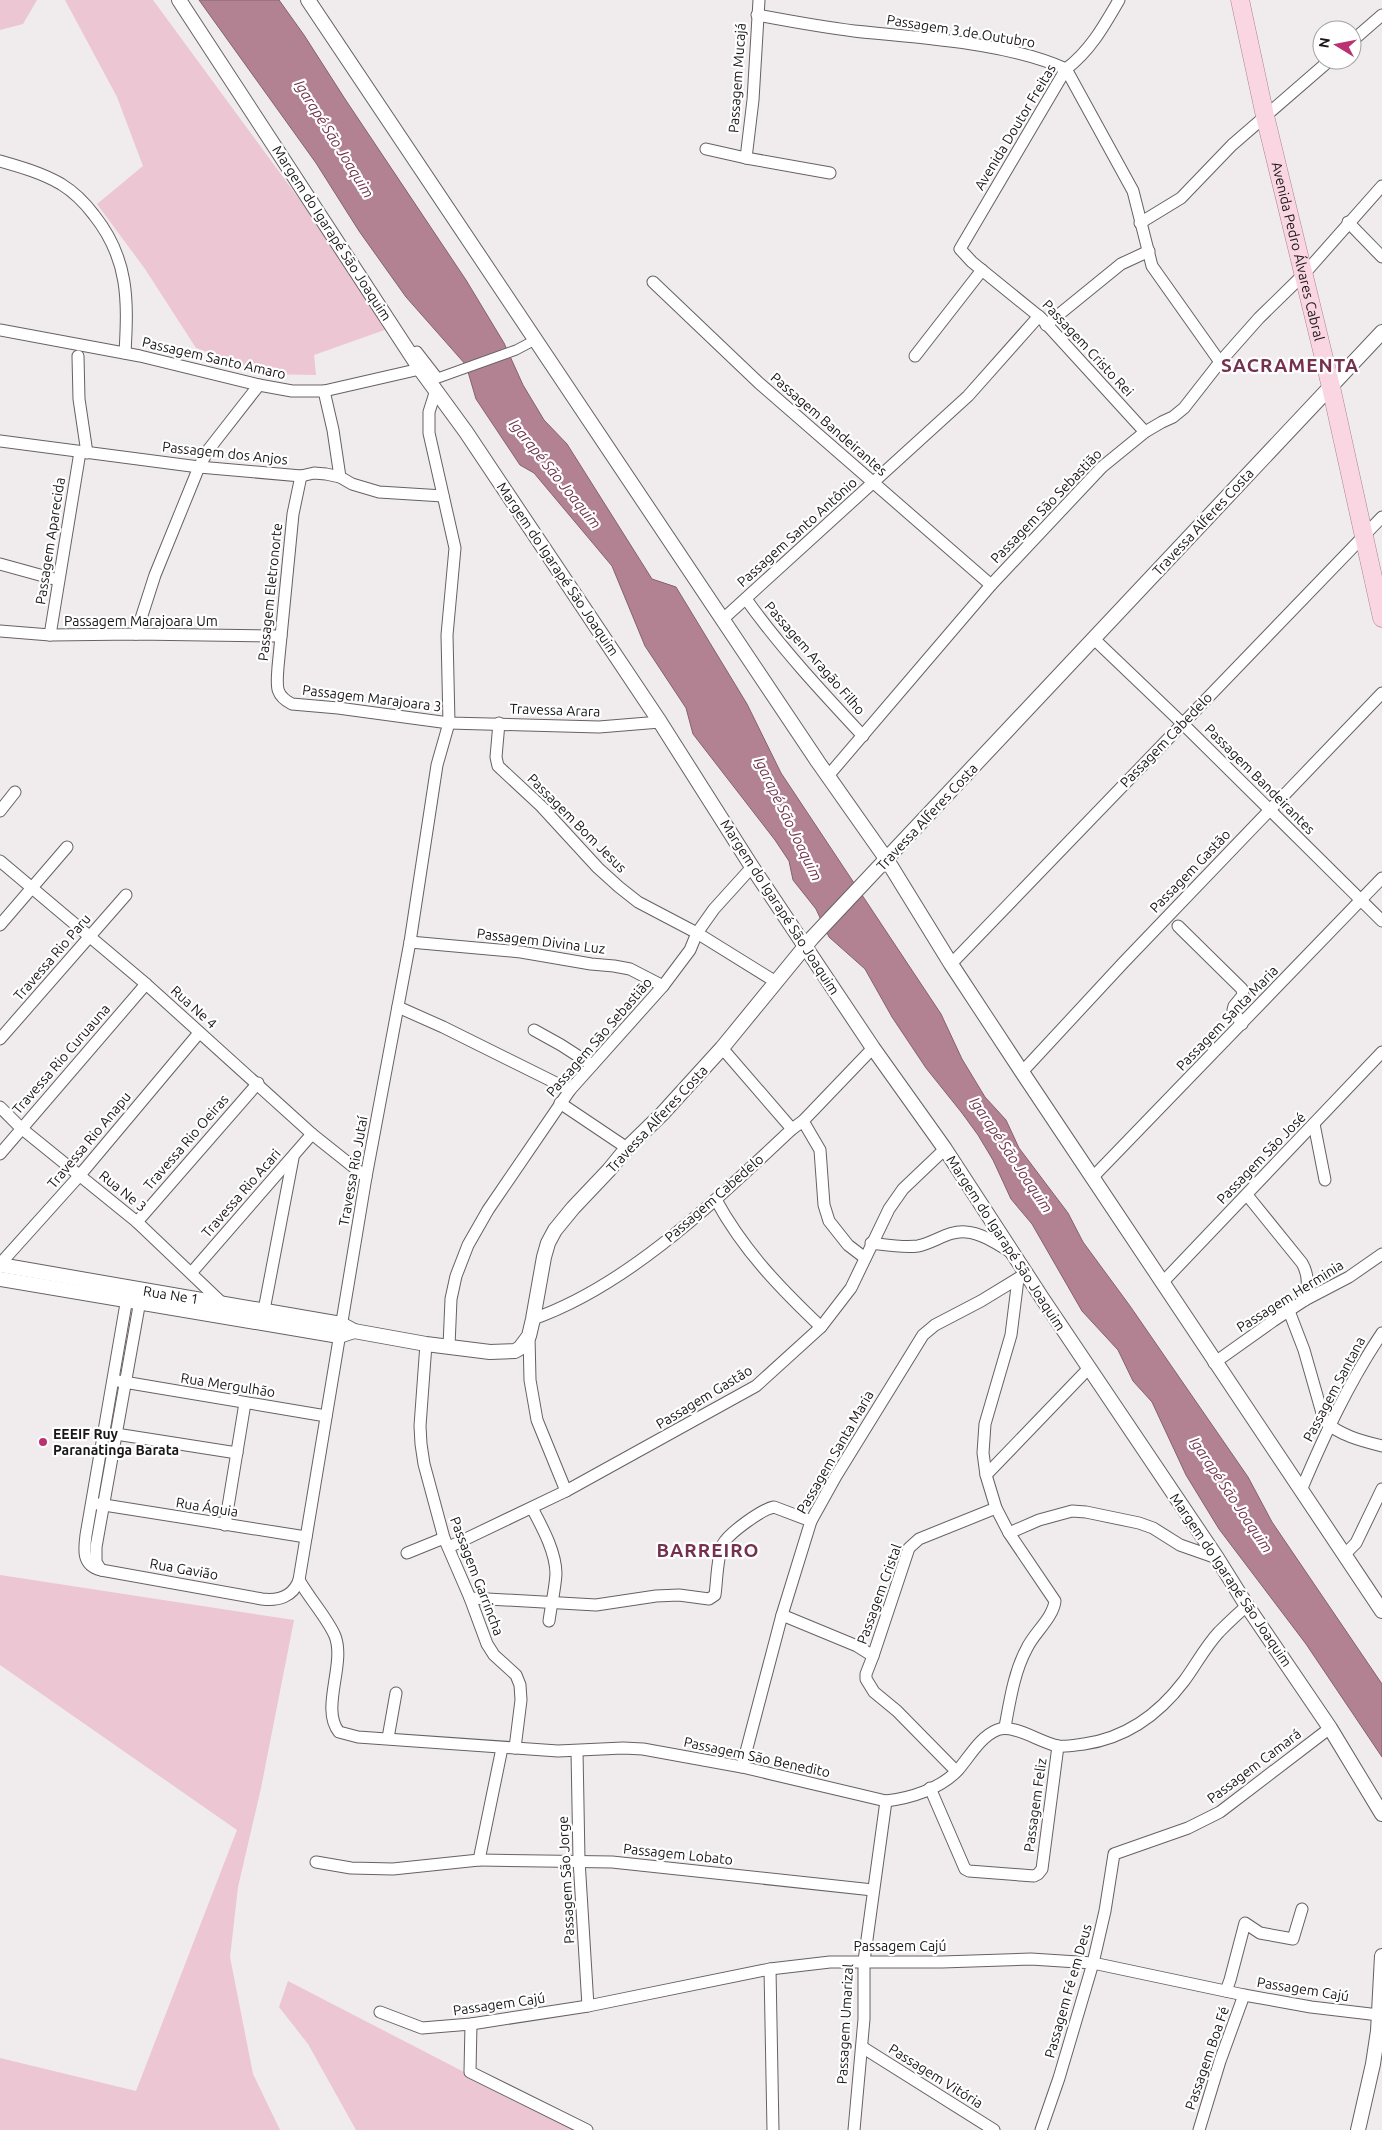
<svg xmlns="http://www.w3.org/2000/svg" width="1382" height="2130" viewBox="0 0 1382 2130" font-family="Ubuntu,sans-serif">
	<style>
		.green { fill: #ecc6d2 }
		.water { fill: #b28292; stroke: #84626d }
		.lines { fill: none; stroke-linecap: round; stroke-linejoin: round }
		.pedestrian-casing { stroke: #666263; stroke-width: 11 }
		.minor-casing { stroke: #666263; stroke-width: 13 }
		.tertiary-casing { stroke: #666263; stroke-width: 16 }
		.primary-casing { stroke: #a9818f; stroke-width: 19 }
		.pedestrian { stroke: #fff; stroke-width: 9 }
		.minor { stroke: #fff; stroke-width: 11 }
		.tertiary { stroke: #fff; stroke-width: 14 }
		.primary { stroke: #fad6e2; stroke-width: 18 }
		.poi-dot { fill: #ba3271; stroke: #fff; stroke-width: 2 }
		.labels { text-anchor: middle; stroke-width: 4.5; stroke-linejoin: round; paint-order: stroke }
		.street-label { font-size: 14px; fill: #181617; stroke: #fff }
		.poi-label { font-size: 14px; font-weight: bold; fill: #181617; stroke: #fff; text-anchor: start }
		.water-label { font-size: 15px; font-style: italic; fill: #72344d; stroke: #fff }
		.district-label { font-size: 19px; font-weight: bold; letter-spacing: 1px; fill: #74304c; stroke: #fff }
	</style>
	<rect width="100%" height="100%" fill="#f0ebec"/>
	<!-- green -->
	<g class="green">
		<path d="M0,0H37L23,24L0,30Z"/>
		<path d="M65,0H153L393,327L314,355L316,375L266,374L196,348L145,269L97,204L143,166L117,97Z"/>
		<path d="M0,1575L294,1620L261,1788L238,1887L230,1957L253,2074L280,2130H0V2058L136,2091L237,1830L0,1665Z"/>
		<path d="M288,1981L576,2130H356L308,2044L279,2007Z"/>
	</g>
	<!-- water -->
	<path class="water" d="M199,0H279L304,35L345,99L466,280L504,343L523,385L544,420L567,444L652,579L676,587L747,704L781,773L941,1014L962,1059L985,1097L1006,1120L1019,1148L1068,1213L1083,1242L1130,1306L1248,1477L1272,1522L1382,1684V1757L1306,1644L1219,1529L1186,1475L1152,1402L1133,1381L1118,1350L1082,1311L1032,1224L1011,1199L993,1160L978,1135L962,1113L926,1068L892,1017L865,969L829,937L816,909L793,880L789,861L775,840L693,734L686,708L645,646L612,566L534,473L520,465L476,399L466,365L406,297L359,231L316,163Z"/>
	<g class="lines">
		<!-- pedestrian casing -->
		<g class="pedestrian-casing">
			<path id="pedestrian" d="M410,353L417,351L438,378L516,350L535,340"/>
		</g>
		<!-- minor casing -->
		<g class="minor-casing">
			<g id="minor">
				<path d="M1119,0C1104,26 1090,51 1066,69L960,249L972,262L1041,318L1145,432"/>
				<path d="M757,15C789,21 821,27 854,31C920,38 1006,42 1066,69L1133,191L1152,266L1220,362"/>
				<path d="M1352,41L1382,15"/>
				<path d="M706,149L746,158L830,173"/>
				<path d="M746,158L753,100L759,0"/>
				<path d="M0,161C21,167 42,173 61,184C74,192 85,203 94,215C129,259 128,300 125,353"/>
				<path d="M1348,222L1382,257"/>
				<path d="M1140,223L1181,198L1232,145L1330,60"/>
				<path d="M653,282L759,383L991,585"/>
				<path d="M1046,325L1121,264L1149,251"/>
				<path d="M0,330L140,356L259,385L292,391H324L420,369"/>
				<path d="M78,356L79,399L87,453"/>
				<path d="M915,356L982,270"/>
				<path d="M324,391L333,430L340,477"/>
				<path d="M0,441L199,467L301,476L314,473L326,474L340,477L352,484L379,492L443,496"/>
				<path d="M301,476L293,514L278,667C277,685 274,695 292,704L338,708L449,723L599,727L660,722"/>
				<path d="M0,564L58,580"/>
				<path d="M746,599C781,648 822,692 863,736"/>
				<path d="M722,620L968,396L1039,316"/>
				<path d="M0,631L50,635L136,634L281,636"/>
				<path d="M136,634L155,575L199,467L209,449L259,385"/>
				<path d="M50,635L80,452"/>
				<path d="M1093,638L1183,724L1382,921"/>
				<path d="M499,723L496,757L498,766L541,806L598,868L619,887L638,902L697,933L776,982"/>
				<path d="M828,776L991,585L1102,467L1145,432L1162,422L1173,417L1184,408L1220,362L1259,318L1304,274L1382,186"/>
				<path d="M0,811L15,792"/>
				<path d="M0,861L146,984L312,1134L366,1177"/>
				<path d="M0,925L67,847"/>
				<path d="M1178,926L1242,989L1243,995L1234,1006L1233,1010L1242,1024"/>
				<path d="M410,942L521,952L591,964L614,966L630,969L663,986"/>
				<path d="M951,964L1382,517"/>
				<path d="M398,1007L443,1027L570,1090"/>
				<path d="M534,1030L561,1045L592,1065"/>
				<path d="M0,1039L126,895"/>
				<path d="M722,1048L792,1129"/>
				<path d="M1022,1072L1124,962L1382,693"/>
				<path d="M560,1103L627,1148"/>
				<path d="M0,1107L21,1128L137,1222L222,1303"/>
				<path d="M803,1121L820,1150L824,1205L829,1221L848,1245L865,1258"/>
				<path d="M1314,1124L1325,1180"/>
				<path d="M0,1154L146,984"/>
				<path d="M1092,1178L1382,878"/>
				<path d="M1247,1195L1302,1263C1309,1275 1308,1287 1305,1300"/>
				<path d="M716,1200C744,1251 780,1288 821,1327"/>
				<path d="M137,1222L258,1083"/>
				<path d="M871,1243C887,1245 903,1248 918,1246C934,1243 949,1230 966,1232C982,1233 999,1245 1012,1253"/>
				<path d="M0,1264L80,1175L199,1033"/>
				<path d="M192,1272L312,1134"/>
				<path d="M1162,1283L1382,1052"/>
				<path d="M128,1292L86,1535C84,1550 82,1565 101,1570L262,1599C278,1601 293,1597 299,1580L366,1177L410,942L437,765L449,723L447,635L455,548L429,433V412L436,390"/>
				<path d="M264,1310L293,1158"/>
				<path d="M1289,1311L1304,1350L1324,1420C1338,1435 1362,1441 1382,1446"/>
				<path d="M533,1319C630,1285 718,1198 792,1129L803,1121L873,1048"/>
				<path d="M529,1336L530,1380L537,1420L566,1491"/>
				<path d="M426,1344L420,1426L421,1444L424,1464L444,1538L470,1598L487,1644L494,1655L516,1675L520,1685L521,1700L515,1748"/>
				<path d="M449,1346L451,1299L456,1276L468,1245L488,1210L570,1090L663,986L690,950L697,933L714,909L752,867"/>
				<path d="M1214,1363L1273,1321L1305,1300L1349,1277L1382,1254"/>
				<path d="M118,1381L326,1416"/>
				<path d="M116,1434L237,1453"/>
				<path d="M986,1475L1089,1368"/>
				<path d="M1302,1488C1325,1434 1349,1382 1382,1333"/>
				<path d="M98,1504L306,1537"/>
				<path d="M532,1508C542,1527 556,1552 556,1574C555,1590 551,1606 549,1621"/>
				<path d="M225,1525L245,1403"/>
				<path d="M1009,1533L1039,1520L1072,1511L1086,1512L1139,1523L1153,1528L1180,1545L1217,1558"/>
				<path d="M449,1547L566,1491L756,1386L821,1327L851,1288L889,1209L903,1189L945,1149"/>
				<path d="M407,1553L444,1538"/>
				<path d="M1344,1555L1356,1543L1382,1489"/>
				<path d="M101,1570L96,1562V1547L141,1295"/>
				<path d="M299,1580C309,1598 328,1619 335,1636C346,1664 320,1709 339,1732L358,1737L558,1751L623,1748L643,1749L742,1767L886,1801C911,1798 940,1789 958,1770C970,1756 980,1737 997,1730C1013,1723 1041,1743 1058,1746C1065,1747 1076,1745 1084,1744C1126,1738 1159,1714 1184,1681C1196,1665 1205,1647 1219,1632C1228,1623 1237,1614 1247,1606"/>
				<path d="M470,1598L596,1605L656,1596L679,1595L709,1599L715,1595C717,1581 717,1556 723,1544C729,1533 762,1509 774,1507L811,1521"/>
				<path d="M782,1615L857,1646L873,1656"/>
				<path d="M1005,1727C1010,1700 1014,1672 1027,1648C1034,1633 1053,1618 1055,1601L1009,1533L996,1508L986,1475L983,1453L985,1424L1011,1335L1018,1279"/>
				<path d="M388,1738L396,1693"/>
				<path d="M577,1751L579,1860L588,2006"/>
				<path d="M742,1767L782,1615L811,1521L836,1476L923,1335L935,1325L981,1301L1027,1273"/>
				<path d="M956,1771L897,1711L874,1692L866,1679V1674L873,1656L909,1548L919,1539L996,1508"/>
				<path d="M930,1788L965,1869L969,1871L1034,1876L1038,1874L1042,1869L1058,1746"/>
				<path d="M479,1860L612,1862L873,1890"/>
				<path d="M316,1862L351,1868L393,1869L479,1860L502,1748"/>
				<path d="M770,1969L773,2130"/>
				<path d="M1226,1991L1230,1980L1245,1923L1260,1933L1293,1939L1302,1909"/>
				<path d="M380,2012L422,2028L471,2024L588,2006L770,1969L830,1962H942L1031,1959L1093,1963L1244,1995L1311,2007L1379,2015"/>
				<path d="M471,2024L470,2072L587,2130"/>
				<path d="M862,2047L994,2130"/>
				<path d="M854,2130L864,2019V1961L886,1801"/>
				<path d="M1041,2130L1059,2078L1093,1963L1105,1911L1114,1854L1188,1828L1220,1812L1330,1728"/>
				<path d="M1199,2130L1220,2061L1244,1995"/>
			</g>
		</g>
		<!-- tertiary casing -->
		<g class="tertiary-casing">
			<g id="tertiary">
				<path d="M179,0L420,369L466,432L660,722L752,867L873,1048L945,1149L1042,1298L1217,1558L1247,1606L1330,1728L1382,1814"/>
				<path d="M308,0L818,762L887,860L951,964L1022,1072L1382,1611"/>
				<path d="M0,1265L341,1324L354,1331L426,1344L490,1352L515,1351L520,1348L529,1336L533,1319L544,1257L548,1243L555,1230L573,1208L609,1170L627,1148L662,1114L722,1048L812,938L1382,332"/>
				<path d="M0,1279L339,1336L354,1331"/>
				<path d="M1358,2130L1373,2064L1378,2031L1382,1956"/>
			</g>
		</g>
		<!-- primary casing -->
		<g class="primary-casing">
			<g id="primary">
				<path id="s1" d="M1240,0L1265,116L1331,387L1382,618"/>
			</g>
		</g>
		<!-- pedestrian -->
		<use href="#pedestrian" class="pedestrian"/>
		<!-- minor -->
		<use href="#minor" class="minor"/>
		<!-- tertiary -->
		<use href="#tertiary" class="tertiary"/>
		<!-- primary -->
		<use href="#primary" class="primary"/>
	</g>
	<!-- markers -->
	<circle class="poi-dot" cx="43" cy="1442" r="5"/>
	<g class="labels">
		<!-- street labels -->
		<g class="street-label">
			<text transform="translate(961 31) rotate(9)" y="5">Passagem 3 de Outubro</text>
			<text transform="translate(737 78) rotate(-86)" y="5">Passagem Mucajá</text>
			<text transform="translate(1015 127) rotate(-59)" y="5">Avenida Doutor Freitas</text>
			<text transform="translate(332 233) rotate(57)" y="5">Margem do Igarapé São Joaquim</text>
			<text dy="5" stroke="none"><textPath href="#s1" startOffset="258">Avenida Pedro Álvares Cabral</textPath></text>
			<text transform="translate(1088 348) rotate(47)" y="5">Passagem Cristo Rei</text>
			<text transform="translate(214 358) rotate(13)" y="5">Passagem Santo Amaro</text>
			<text transform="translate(829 424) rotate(41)" y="5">Passagem Bandeirantes</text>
			<text transform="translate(225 453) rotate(6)" y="5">Passagem dos Anjos</text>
			<text transform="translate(1046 506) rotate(-46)" y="5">Passagem São Sebastião</text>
			<text transform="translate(1203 522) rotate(-47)" y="5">Travessa Alferes Costa</text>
			<text transform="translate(797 532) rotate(-42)" y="5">Passagem Santo Antônio</text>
			<text transform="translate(50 541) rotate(-81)" y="5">Passagem Aparecida</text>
			<text transform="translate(558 569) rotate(56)" y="5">Margem do Igarapé São Joaquim</text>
			<text transform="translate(270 592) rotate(-84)" y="5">Passagem Eletronorte</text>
			<text x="141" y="626">Passagem Marajoara Um</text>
			<text transform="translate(815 658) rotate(49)" y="5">Passagem Aragão Filho</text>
			<text transform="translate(372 698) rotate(7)" y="5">Passagem Marajoara 3</text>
			<text transform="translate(555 710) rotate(2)" y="5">Travessa Arara</text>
			<text transform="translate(1166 740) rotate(-46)" y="5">Passagem Cabedelo</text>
			<text transform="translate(1260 779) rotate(45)" y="5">Passagem Bandeirantes</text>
			<text transform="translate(927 817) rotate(-47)" y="5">Travessa Alferes Costa</text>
			<text transform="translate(577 823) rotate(45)" y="5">Passagem Bom Jesus</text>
			<text transform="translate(1190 871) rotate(-46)" y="5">Passagem Gastão</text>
			<text transform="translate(780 907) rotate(57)" y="5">Margem do Igarapé São Joaquim</text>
			<text transform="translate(541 941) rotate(7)" y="5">Passagem Divina Luz</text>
			<text transform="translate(52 957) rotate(-49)" y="5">Travessa Rio Paru</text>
			<text transform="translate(194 1007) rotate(42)" y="5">Rua Ne 4</text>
			<text transform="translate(1227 1018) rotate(-46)" y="5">Passagem Santa Maria</text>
			<text transform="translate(599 1037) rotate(-49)" y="5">Passagem São Sebastião</text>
			<text transform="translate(61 1059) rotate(-49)" y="5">Travessa Rio Curuauna</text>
			<text transform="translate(657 1119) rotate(-47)" y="5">Travessa Alferes Costa</text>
			<text transform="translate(89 1140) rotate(-50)" y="5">Travessa Rio Anapu</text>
			<text transform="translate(186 1142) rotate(-49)" y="5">Travessa Rio Oeiras</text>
			<text transform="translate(1261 1158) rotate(-46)" y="5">Passagem São José</text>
			<text transform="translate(353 1171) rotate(-80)" y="5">Travessa Rio Jutaí</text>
			<text transform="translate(123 1191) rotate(39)" y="5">Rua Ne 3</text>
			<text transform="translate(241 1193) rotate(-49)" y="5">Travessa Rio Acari</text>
			<text transform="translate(714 1198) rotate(-41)" y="5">Passagem Cabedelo</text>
			<text transform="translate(1006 1243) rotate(57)" y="5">Margem do Igarapé São Joaquim</text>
			<text transform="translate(171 1295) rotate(9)" y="5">Rua Ne 1</text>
			<text transform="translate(1290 1296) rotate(-32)" y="5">Passagem Herminia</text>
			<text transform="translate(228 1385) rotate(9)" y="5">Rua Mergulhão</text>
			<text transform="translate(1334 1389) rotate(-62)" y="5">Passagem Santana</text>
			<text transform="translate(704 1397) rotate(-31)" y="5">Passagem Gastão</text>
			<text transform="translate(835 1452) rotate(-60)" y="5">Passagem Santa Maria</text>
			<text transform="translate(207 1507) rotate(9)" y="5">Rua Águia</text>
			<text transform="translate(184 1569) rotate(10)" y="5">Rua Gavião</text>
			<text transform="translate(477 1576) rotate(69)" y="5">Passagem Garrincha</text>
			<text transform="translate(1231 1580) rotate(56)" y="5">Margem do Igarapé São Joaquim</text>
			<text transform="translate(879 1594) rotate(-70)" y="5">Passagem Cristal</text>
			<text transform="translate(757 1757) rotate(12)" y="5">Passagem São Benedito</text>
			<text transform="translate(1254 1766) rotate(-37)" y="5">Passagem Camará</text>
			<text transform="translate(1035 1805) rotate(-82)" y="5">Passagem Feliz</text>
			<text transform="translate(678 1854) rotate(6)" y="5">Passagem Lobato</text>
			<text transform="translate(566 1880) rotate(-93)" y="5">Passagem São Jorge</text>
			<text x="900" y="1951">Passagem Cajú</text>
			<text transform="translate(1303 1989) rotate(9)" y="5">Passagem Cajú</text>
			<text transform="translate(1068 1991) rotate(-74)" y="5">Passagem Fé em Deus</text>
			<text transform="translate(499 2004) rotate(-8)" y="5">Passagem Cajú</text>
			<text transform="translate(845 2024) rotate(-87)" y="5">Passagem Umarizal</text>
			<text transform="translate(1207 2058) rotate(-71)" y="5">Passagem Boa Fé</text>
			<text transform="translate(936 2076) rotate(32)" y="5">Passagem Vitória</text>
		</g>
		<!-- poi labels -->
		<g class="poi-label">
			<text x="53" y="1439">EEEIF Ruy<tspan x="53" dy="16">Paranatinga Barata</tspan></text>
		</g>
		<!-- water labels -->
		<g class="water-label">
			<text transform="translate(334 139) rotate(58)" y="5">Igarapé São Joaquim</text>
			<text transform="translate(555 474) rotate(51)" y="5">Igarapé São Joaquim</text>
			<text transform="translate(788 819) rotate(64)" y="5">Igarapé São Joaquim</text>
			<text transform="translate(1011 1155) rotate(56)" y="5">Igarapé São Joaquim</text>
			<text transform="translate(1231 1495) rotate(56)" y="5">Igarapé São Joaquim</text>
		</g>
		<!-- district labels -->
		<g class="district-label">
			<text x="1290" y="372">SACRAMENTA</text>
			<text x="708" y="1557">BARREIRO</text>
		</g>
	</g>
	<!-- north arrow -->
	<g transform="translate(1337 45) rotate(280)"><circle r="24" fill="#ffffff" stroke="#a3a2a2"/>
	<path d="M0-4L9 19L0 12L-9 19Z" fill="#ba3271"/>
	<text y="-8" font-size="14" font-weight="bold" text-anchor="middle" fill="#181617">N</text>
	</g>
</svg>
